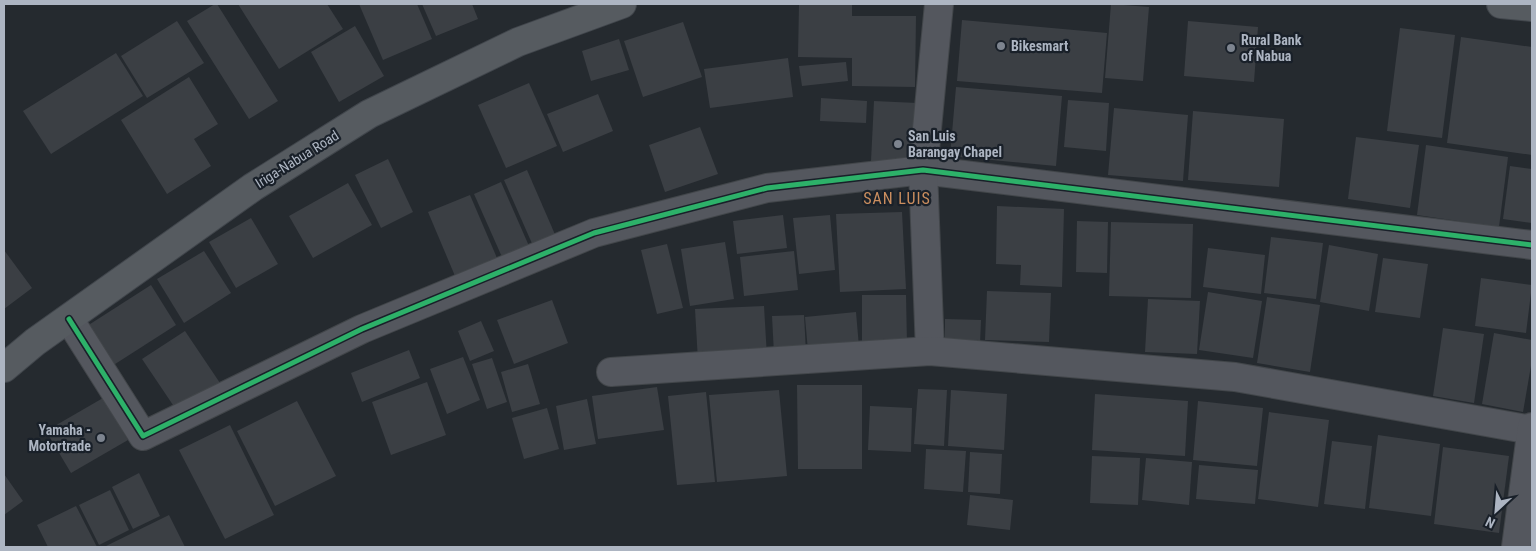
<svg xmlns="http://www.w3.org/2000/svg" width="1536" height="551" viewBox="0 0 1536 551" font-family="'Roboto Condensed',sans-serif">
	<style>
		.building { fill: #3b3f44 }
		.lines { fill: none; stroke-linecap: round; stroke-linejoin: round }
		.street-casing { stroke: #42464a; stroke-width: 30 }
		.primary-casing { stroke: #41464c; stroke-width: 30 }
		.street { stroke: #54575e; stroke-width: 28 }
		.primary { stroke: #565b60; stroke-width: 28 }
		.cycleway-casing { stroke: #192029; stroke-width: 8 }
		.cycleway { stroke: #2db169; stroke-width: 5 }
		.poi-dot { fill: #7d848f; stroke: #192029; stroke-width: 2 }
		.labels { text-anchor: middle; stroke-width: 4.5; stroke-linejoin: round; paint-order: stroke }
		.poi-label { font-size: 14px; font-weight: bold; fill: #adb5c2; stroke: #192029; text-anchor: start }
		.street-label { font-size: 14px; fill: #adb5c2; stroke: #192029 }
		.quarter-label { font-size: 16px; letter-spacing: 1px; fill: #cb8e5f; stroke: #192029 }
	</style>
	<rect width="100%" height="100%" fill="#252a2f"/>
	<!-- building -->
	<g class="building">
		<path d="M215,4H217L278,101L249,119L187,21Z"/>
		<path d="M238,4H327L343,29L279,69Z"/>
		<path d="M359,4H417L432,39L383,60Z"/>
		<path d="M422,4H472L478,19L436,36Z"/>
		<path d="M799,4H852V16H916L915,87L852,86V58L798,57Z"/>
		<path d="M1111,4L1149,7L1143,81L1105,78Z"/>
		<path d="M962,20L1107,33L1102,93L957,81Z"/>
		<path d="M177,21L204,63L147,98L121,56Z"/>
		<path d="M1188,21L1258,27L1254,82L1184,76Z"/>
		<path d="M683,22L702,77L643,97L624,41Z"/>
		<path d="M355,26L384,76L339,102L311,52Z"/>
		<path d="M1400,28L1455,35L1442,138L1387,131Z"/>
		<path d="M1461,37L1532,47V155L1447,143Z"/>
		<path d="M619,39L629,70L591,81L582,51Z"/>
		<path d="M116,53L143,96L51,154L23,111Z"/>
		<path d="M788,58L793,97L710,108L704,69Z"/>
		<path d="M846,62L848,81L802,86L799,66Z"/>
		<path d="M189,77L218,124L194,139L211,166L167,194L121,120Z"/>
		<path d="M529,83L557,146L506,168L478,105Z"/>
		<path d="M956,87L1062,96L1056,166L950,156Z"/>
		<path d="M598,94L613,131L563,152L547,114Z"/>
		<path d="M821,98L867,101L866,123L820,121Z"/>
		<path d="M1068,100L1109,103L1106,151L1064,147Z"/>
		<path d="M874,101L917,103L914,163L871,161Z"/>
		<path d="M1114,108L1188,115L1183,181L1108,175Z"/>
		<path d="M1193,111L1284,119L1279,187L1188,180Z"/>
		<path d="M700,127L718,174L665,192L649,145Z"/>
		<path d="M1356,137L1419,145L1410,208L1348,199Z"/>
		<path d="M1426,145L1508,157L1499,227L1417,215Z"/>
		<path d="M388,159L413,212L381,228L355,175Z"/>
		<path d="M1510,166L1532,169V223L1503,219Z"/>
		<path d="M527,170L557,239L534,248L504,180Z"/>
		<path d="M501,182L529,246L502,257L474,194Z"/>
		<path d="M348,183L372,225L313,258L289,216Z"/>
		<path d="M470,195L497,258L455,276L428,212Z"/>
		<path d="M997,206L1064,209L1062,287L1020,285L1021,265L996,264Z"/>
		<path d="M902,212L906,289L840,292L836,214Z"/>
		<path d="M783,215L787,248L737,254L733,221Z"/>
		<path d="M830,215L835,270L799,274L793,218Z"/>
		<path d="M251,218L278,264L236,288L209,242Z"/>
		<path d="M1077,221L1108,222L1107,273L1076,272Z"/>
		<path d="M1111,222L1193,224L1191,298L1109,296Z"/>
		<path d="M1271,237L1323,243L1316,299L1264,293Z"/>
		<path d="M725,242L734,299L690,306L681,249Z"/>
		<path d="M667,244L683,308L657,314L641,250Z"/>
		<path d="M1329,245L1378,254L1369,311L1320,302Z"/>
		<path d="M1208,248L1265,255L1261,294L1203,287Z"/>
		<path d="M4,250L32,288L4,309Z"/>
		<path d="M204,251L231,293L184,323L157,279Z"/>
		<path d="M794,251L798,290L744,296L740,257Z"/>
		<path d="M1383,258L1428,264L1420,318L1375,312Z"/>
		<path d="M1481,278L1532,285L1526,333L1475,326Z"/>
		<path d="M151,285L176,325L112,366L87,326Z"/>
		<path d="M987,291L1051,293L1049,342L985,340Z"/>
		<path d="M1208,292L1262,301L1253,358L1199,350Z"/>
		<path d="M862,295H906L907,344H862Z"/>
		<path d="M1267,297L1320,305L1310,372L1257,363Z"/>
		<path d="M1148,299L1200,301L1197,354L1145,352Z"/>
		<path d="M552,300L568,343L514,364L497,320Z"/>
		<path d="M764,306L767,357L698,361L695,309Z"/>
		<path d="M856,312L859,347L808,351L805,317Z"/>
		<path d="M804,315L806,352L774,354L772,316Z"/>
		<path d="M945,319L981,320L980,344L945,343Z"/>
		<path d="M481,321L494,351L470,361L458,331Z"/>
		<path d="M1443,328L1484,334L1474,403L1433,396Z"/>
		<path d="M185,331L220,383L177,411L142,359Z"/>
		<path d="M1494,333L1532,340V360L1523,412L1482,404Z"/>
		<path d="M409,350L420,378L362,402L351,373Z"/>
		<path d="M463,357L480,400L447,414L430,369Z"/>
		<path d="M492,358L507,402L487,409L472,364Z"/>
		<path d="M528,364L540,404L512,412L501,372Z"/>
		<path d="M427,382L446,435L391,455L372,402Z"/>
		<path d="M797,385H862V469H798Z"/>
		<path d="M657,387L664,430L598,439L592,396Z"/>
		<path d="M918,389L947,390L944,446L914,444Z"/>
		<path d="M779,390L787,476L717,482L709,395Z"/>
		<path d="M951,390L1007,394L1004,450L948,446Z"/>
		<path d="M706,392L715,482L677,485L668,396Z"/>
		<path d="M1095,394L1188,401L1185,456L1092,450Z"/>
		<path d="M103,398L128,440L71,473L46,431Z"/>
		<path d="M587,399L596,444L564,450L556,406Z"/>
		<path d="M297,401L336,476L275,506L237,431Z"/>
		<path d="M1198,401L1263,408L1257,466L1193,460Z"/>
		<path d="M870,406L912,408L911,452L868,450Z"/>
		<path d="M547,408L559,449L524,459L512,418Z"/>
		<path d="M1269,412L1329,420L1318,507L1258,499Z"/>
		<path d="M230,425L274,515L225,539L179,450Z"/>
		<path d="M1378,435L1440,444L1431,516L1369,508Z"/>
		<path d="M1332,441L1372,446L1365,509L1324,504Z"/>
		<path d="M1443,447L1509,456L1499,533L1434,524Z"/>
		<path d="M926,449L966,451L963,492L924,489Z"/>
		<path d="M970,452L1002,454L1000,494L968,492Z"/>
		<path d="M1092,456L1140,458L1138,505L1090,503Z"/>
		<path d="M1146,458L1192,462L1189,505L1142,500Z"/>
		<path d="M1199,465L1258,470L1255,504L1196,499Z"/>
		<path d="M139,473L160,516L133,529L112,487Z"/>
		<path d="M4,474L23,501L4,515Z"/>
		<path d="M110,490L129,530L99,545L79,505Z"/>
		<path d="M970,495L1013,500L1010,530L967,525Z"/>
		<path d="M76,506L97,547H48L37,525Z"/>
		<path d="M169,515L185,547H104Z"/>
	</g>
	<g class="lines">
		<!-- street casing -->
		<g class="street-casing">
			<g id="street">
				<path d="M69,319L143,436L362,329L594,233L767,188L923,170L1532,245"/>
				<path d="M930,351L923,170L939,4"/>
				<path d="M611,372L930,351L1235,377L1532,430"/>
				<path d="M1516,547L1532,427"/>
			</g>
		</g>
		<!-- primary casing -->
		<g class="primary-casing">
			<g id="primary">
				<path d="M1501,4L1532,7"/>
				<path d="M4,368L35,342L253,187L369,114L518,42L622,4"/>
			</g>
		</g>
		<!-- street -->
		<use href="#street" class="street"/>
		<!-- primary -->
		<use href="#primary" class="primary"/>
		<!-- cycleway casing -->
		<g class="cycleway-casing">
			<path id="cycleway" d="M69,319L143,436L362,329L594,233L767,188L923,170L1532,245"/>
		</g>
		<!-- cycleway -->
		<use href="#cycleway" class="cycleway"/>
	</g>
	<!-- markers -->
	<g class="poi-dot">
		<circle cx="1001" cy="46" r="5"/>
		<circle cx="1231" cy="48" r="5"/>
		<circle cx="898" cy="144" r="5"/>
		<circle cx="101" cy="438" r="5"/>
	</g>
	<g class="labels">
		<!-- poi labels -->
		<g class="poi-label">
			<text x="1241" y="45">Rural Bank<tspan x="1241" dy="16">of Nabua</tspan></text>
			<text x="1011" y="51">Bikesmart</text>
			<text x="908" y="141">San Luis<tspan x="908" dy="16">Barangay Chapel</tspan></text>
			<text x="91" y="435" text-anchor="end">Yamaha -<tspan x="91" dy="16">Motortrade</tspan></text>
		</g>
		<!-- street labels -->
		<g class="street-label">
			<text transform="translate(297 159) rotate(-32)" y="5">Iriga-Nabua Road</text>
		</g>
		<!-- quarter labels -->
		<g class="quarter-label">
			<text x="897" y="204">SAN LUIS</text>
		</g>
	</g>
	<!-- border -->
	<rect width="1536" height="551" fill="none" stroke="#adb5c2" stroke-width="10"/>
	<!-- north arrow -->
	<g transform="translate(1496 511) rotate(206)" stroke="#192029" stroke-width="4" paint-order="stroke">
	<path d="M0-4L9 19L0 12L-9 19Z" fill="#adb5c2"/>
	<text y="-8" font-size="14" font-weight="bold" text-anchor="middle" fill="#adb5c2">N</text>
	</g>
</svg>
